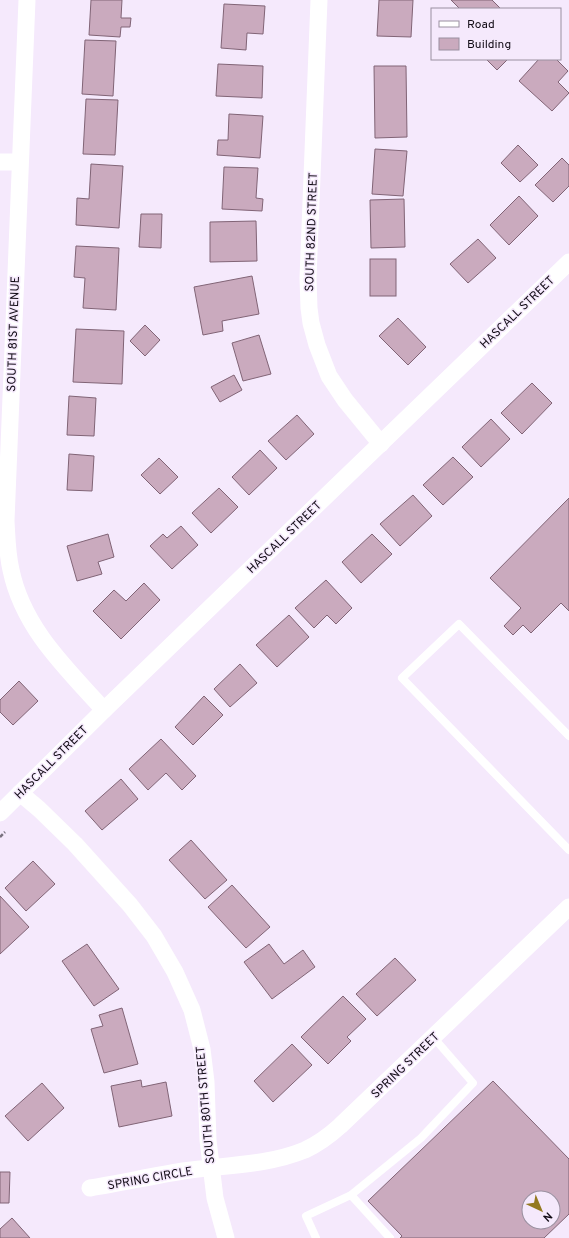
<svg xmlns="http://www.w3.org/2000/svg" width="569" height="1238" viewBox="0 0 569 1238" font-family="Overpass,sans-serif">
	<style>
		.building { fill: #caaabe; stroke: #816476; fill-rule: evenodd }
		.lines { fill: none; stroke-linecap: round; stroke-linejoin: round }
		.path { stroke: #79717f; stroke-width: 2.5; stroke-dasharray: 4 2; stroke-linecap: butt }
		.lane { stroke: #fff; stroke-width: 8 }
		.street { stroke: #fff; stroke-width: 17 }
		.labels { text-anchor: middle; stroke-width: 3; stroke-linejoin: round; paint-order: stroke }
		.street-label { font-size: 12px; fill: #110b15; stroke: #f5e9fc }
	</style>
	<rect width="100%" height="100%" fill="#f5e9fc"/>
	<!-- building -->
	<g class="building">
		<path d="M91,0H122L121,18H131L130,27H121L120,37L89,35Z"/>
		<path d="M379,0H413L411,37L377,36Z"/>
		<path d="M451,0H492L501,9H460Z"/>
		<path d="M224,4L265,6L263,34L247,33L246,50L221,48Z"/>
		<path d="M85,40L116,41L113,96L82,94Z"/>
		<path d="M486,59H508L497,70Z"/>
		<path d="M539,59H556L568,71L558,82L569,93L552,111L519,81Z"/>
		<path d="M218,64L263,66L262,98L216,96Z"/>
		<path d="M374,66H406L407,137L375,138Z"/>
		<path d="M86,99L118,100L115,155L83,154Z"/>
		<path d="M229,114L263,116L260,158L217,155L218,140H228Z"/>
		<path d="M518,145L538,165L520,182L501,163Z"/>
		<path d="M375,149L407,151L403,196L372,194Z"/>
		<path d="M562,158L569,165V186L553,202L535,185Z"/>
		<path d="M91,164L123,166L119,228L76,225L77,198L89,199Z"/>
		<path d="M224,167L258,168L256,198L263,199L262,211L222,209Z"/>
		<path d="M519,196L538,216L509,245L490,225Z"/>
		<path d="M404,199L405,247L371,248L370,200Z"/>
		<path d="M141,214H162L161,248L139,247Z"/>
		<path d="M256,221L257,261L210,262V222Z"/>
		<path d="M478,239L496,258L468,283L450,264Z"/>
		<path d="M76,246L119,248L116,310L83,308L85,278L74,277Z"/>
		<rect x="370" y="259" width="26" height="37"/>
		<path d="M252,276L259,314L222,321L223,331L203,335L194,287Z"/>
		<path d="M398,318L426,347L408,365L379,336Z"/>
		<path d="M145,325L160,340L145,356L130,341Z"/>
		<path d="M76,329L124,331L122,384L73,382Z"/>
		<path d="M259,335L271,374L243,381L232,343Z"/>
		<path d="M234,375L242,390L220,402L211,387Z"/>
		<path d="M532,383L552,403L522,434L501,413Z"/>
		<path d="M69,396L96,398L94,436L67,435Z"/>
		<path d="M297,415L314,434L286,460L268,441Z"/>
		<path d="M491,419L510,439L481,467L462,447Z"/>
		<path d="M260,450L277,468L249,495L232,477Z"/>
		<path d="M69,454L94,456L92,491L67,490Z"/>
		<path d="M453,457L473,477L443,505L423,485Z"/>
		<path d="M159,458L178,477L160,494L141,475Z"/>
		<path d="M219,488L238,507L211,533L192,513Z"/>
		<path d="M413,495L432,516L400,546L380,524Z"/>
		<path d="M569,498V611L561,603L531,633L523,625L513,635L504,626L521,608L490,578Z"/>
		<path d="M181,526L198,545L172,569L150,546L163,534L167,538Z"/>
		<path d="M108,534L114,557L98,562L102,574L77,581L67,546Z"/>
		<path d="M372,534L392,554L361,583L342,562Z"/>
		<path d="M326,580L352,608L336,624L327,615L314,628L295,608Z"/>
		<path d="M144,583L160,600L121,639L93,611L114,590L126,601Z"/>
		<path d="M289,615L309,637L277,667L256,645Z"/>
		<path d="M240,664L257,683L230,707L214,689Z"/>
		<path d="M19,681L38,701L13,725L0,712V700Z"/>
		<path d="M204,696L223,715L193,745L175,727Z"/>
		<path d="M161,739L196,776L182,790L166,773L148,790L129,769Z"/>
		<path d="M121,779L138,799L102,830L85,811Z"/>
		<path d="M191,840L227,880L205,899L169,860Z"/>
		<path d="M33,861L55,884L26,911L5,888Z"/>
		<path d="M232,885L270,927L246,948L208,907Z"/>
		<path d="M0,896L29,927L0,954Z"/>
		<path d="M87,944L119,989L94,1006L62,961Z"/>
		<path d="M269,944L284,964L303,950L315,967L272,999L244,962Z"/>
		<path d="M395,958L416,980L377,1016L356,994Z"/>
		<path d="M343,996L366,1019L347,1037L351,1041L328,1064L301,1037Z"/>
		<path d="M122,1008L138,1064L104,1073L91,1029L103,1026L99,1015Z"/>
		<path d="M292,1044L312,1065L273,1102L254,1081Z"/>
		<path d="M141,1080L142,1087L166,1082L172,1116L119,1127L111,1086Z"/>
		<path d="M493,1081L569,1159V1214L544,1238H400L402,1236L368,1201ZM529,1198H553V1222H529Z"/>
		<path d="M42,1083L64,1108L28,1141L5,1116Z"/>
		<path d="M0,1172H10L9,1203H0Z"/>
		<path d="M12,1218L30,1238H0V1229Z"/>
	</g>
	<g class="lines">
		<!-- path -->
		<path class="path" d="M0,837L5,832"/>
		<!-- lane -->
		<g class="lane">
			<path d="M569,736L459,624L402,678L569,850"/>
			<path d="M316,1238L306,1216L351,1195"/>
			<path d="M390,1238L351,1195L421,1138L473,1083L434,1038"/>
		</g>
		<!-- street -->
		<g class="street">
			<path d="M27,0L6,521C7,537 7,553 11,570C23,628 66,668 104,710"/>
			<path d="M319,0L308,278L309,308L311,323L317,345L329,376L345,400L381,444"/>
			<path d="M0,162H20"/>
			<path d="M20,793L39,809L75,844L130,905L154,936L175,972L192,1010L202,1049L206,1082L208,1140L215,1198L226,1238"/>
			<path d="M0,813L104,710L569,262"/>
			<path d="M90,1188C121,1183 152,1176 183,1171C223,1165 266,1166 305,1150C318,1144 330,1135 340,1126L569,907"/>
		</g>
	</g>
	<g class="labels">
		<!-- street labels -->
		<g class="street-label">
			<text transform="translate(311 232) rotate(-88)" y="4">SOUTH 82ND STREET</text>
			<text transform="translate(517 312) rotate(-44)" y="4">HASCALL STREET</text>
			<text transform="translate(13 334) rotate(-88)" y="4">SOUTH 81ST AVENUE</text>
			<text transform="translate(284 537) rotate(-44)" y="4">HASCALL STREET</text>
			<text transform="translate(51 762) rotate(-45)" y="4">HASCALL STREET</text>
			<text transform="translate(405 1065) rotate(-44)" y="4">SPRING STREET</text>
			<text transform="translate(205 1105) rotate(-95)" y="4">SOUTH 80TH STREET</text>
			<text transform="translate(150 1178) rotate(-10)" y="4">SPRING CIRCLE</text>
		</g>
	</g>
	<!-- legend -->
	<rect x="431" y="8" width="130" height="52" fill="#f5e9fc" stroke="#9a90a0"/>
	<rect x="439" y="21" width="20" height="6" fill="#ffffff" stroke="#9a90a0"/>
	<text x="467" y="28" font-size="12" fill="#110b15">Road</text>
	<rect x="439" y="38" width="20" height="12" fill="#caaabe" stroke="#9a90a0"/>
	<text x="467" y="48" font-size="12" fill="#110b15">Building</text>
	<!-- north arrow -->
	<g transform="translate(541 1210) rotate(136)"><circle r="19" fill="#f5e9fc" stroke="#9a90a0"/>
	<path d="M0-3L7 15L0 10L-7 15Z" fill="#947920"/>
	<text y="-6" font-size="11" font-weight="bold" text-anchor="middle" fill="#110b15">N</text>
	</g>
</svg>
